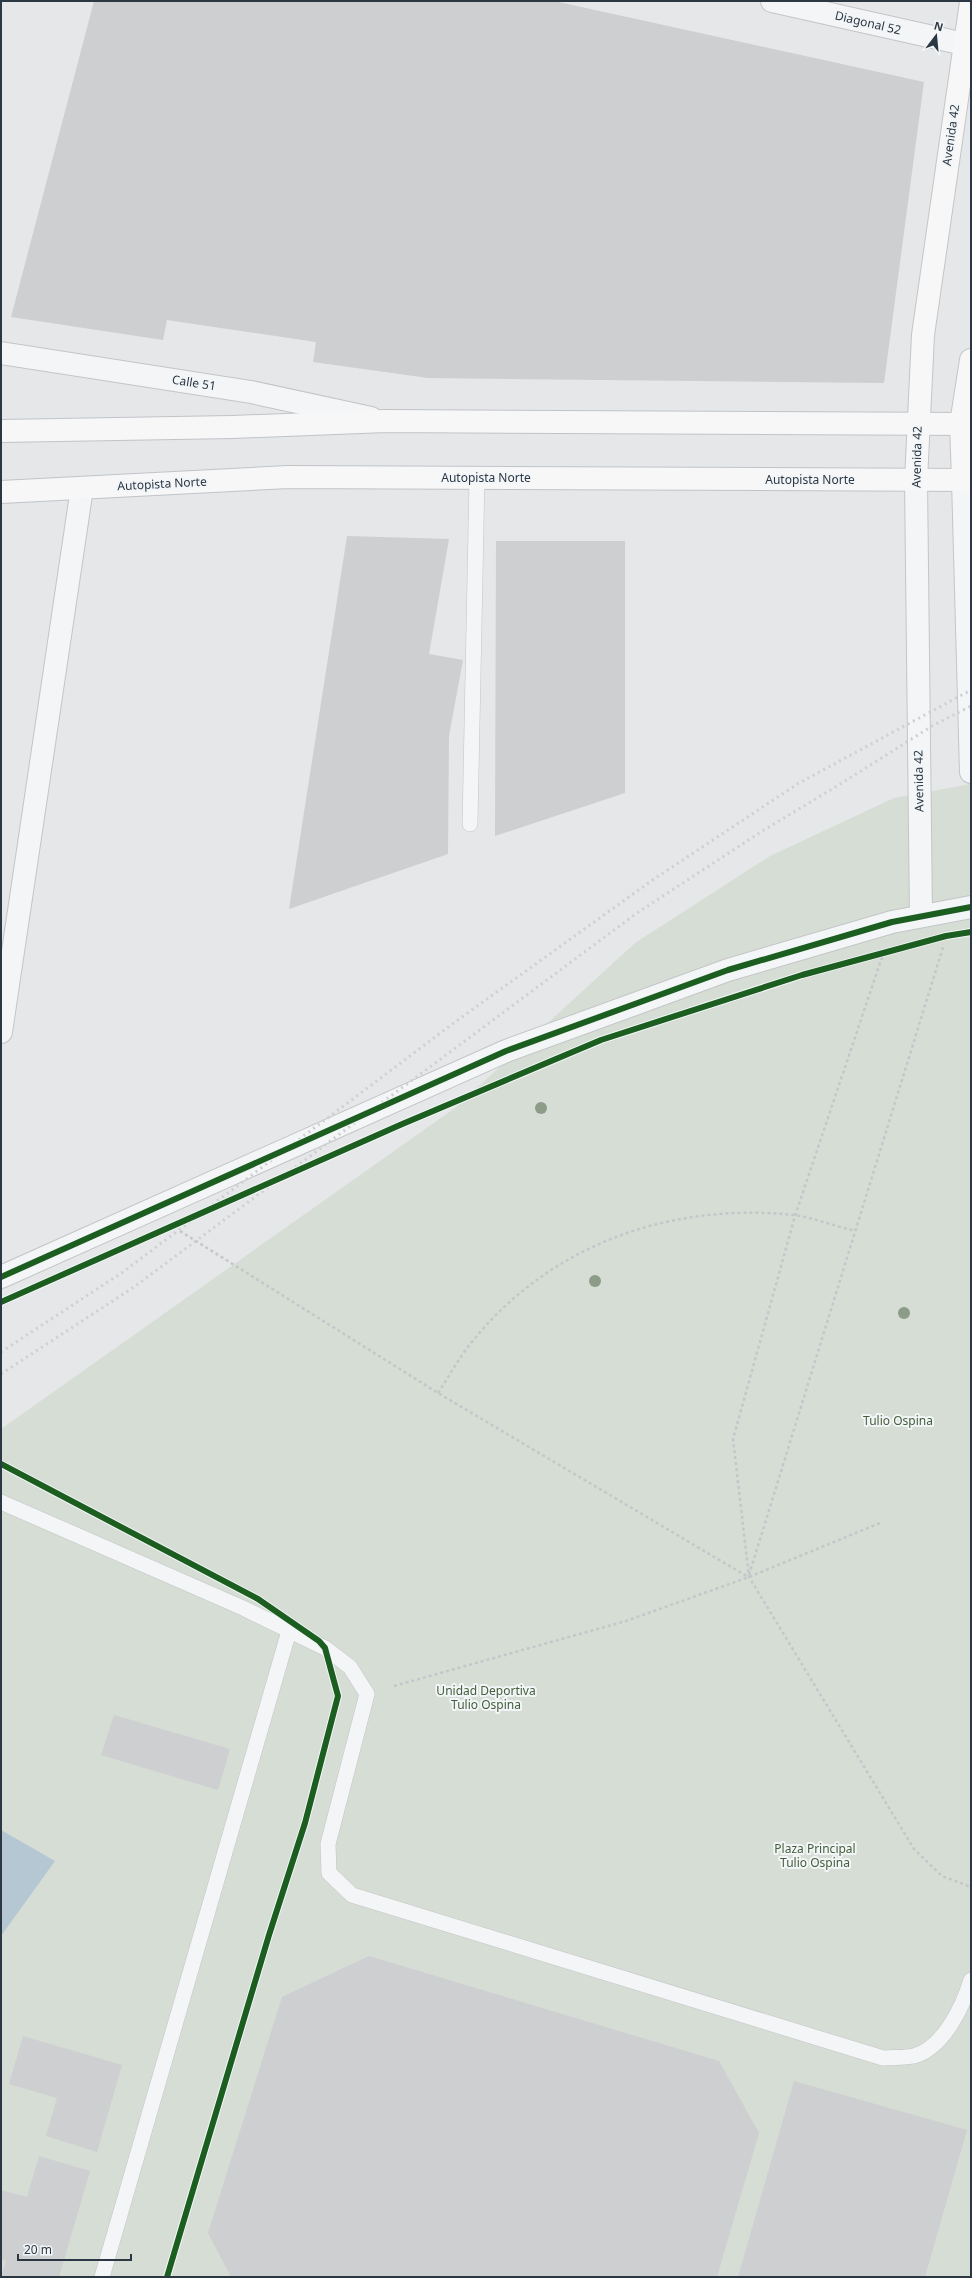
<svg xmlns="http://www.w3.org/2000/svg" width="972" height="2278" viewBox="0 0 972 2278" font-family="'Noto Sans',sans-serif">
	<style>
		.green { fill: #d6ddd5 }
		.water { fill: #b4c7d3 }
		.building { fill: #cdcfd1 }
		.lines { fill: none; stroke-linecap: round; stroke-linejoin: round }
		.lane-casing { stroke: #c3c5c7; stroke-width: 16 }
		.street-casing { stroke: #c3c5c7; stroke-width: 24 }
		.secondary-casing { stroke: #c3c5c7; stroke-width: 24 }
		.primary-casing { stroke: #c1c4c7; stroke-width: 24 }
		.path { stroke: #c4c7c9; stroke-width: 2.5; stroke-dasharray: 3 3; stroke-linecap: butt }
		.lane { stroke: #f4f5f6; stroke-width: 15 }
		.street { stroke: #f4f5f6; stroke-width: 22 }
		.secondary { stroke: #f7f7f8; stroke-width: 22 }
		.primary { stroke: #f7f7f8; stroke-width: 22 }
		.rail { stroke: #cecfd1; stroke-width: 3; stroke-dasharray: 2 4; stroke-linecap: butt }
		.cycleway-casing { stroke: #f3f6f8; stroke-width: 8 }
		.cycleway { stroke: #1b5e20; stroke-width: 6 }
		.tree { fill: #8c9c88 }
		.labels { text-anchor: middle; stroke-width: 4; stroke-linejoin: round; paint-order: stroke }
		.street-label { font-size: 12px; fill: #2b3743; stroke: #f3f6f8 }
		.park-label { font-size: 12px; fill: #445e39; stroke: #f3f6f8 }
	</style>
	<rect width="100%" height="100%" fill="#e5e7e9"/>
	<!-- green -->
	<path class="green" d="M971,784V2277H1V1429L455,1108L635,943L770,856L894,798Z"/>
	<!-- water -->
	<path class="water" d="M1,1830L55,1861L1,1936Z"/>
	<!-- building -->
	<g class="building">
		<path d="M94,1H554L924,82L884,383L428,378L313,362L316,342L167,320L163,340L11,317Z"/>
		<path d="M347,536L449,539L429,654L463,660L449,736L448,854L289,909Z"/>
		<path d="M496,541H625V793L495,836Z"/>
		<path d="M114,1715L230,1749L218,1790L101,1755Z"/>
		<path d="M369,1956L719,2061L759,2133L717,2277H231L208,2233L282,1997Z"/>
		<path d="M23,2036L122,2065L97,2152L46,2136L57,2098L9,2084Z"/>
		<path d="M794,2081L967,2130L925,2277H738Z"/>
		<path d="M39,2156L90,2171L59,2277H1L6,2261L1,2260V2190L27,2197Z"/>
	</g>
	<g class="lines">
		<!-- lane casing -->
		<g class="lane-casing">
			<g id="lane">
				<path d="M470,824L477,478"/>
				<path d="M1,1502L243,1608L325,1648L350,1667L367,1694L328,1844L329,1873L352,1895L883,2058C893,2057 904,2058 914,2056C943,2048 963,2007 971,1980"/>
				<path d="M102,2277L289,1631"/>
			</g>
		</g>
		<!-- street casing -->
		<g class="street-casing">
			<g id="street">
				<path d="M772,1L964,44"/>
				<path d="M1,353L251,392L371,418"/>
				<path d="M916,480L921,916"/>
				<path d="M963,480L971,772"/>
				<path d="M1,1032L82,488"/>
				<path d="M1,1277L506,1051L728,970L892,922L971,907"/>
			</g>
		</g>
		<!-- secondary casing -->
		<g class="secondary-casing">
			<g id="secondary">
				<path d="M916,480L923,335L971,2"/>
				<path d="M963,480L961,424L971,360"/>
			</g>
		</g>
		<!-- primary casing -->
		<g class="primary-casing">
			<g id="primary">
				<path d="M1,431L233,427L386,421L971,424"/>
				<path d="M1,492L288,477L971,480"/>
			</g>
		</g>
		<!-- path -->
		<g class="path">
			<path d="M882,957L795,1216L733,1439L749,1577L914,1849L942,1876L971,1887"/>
			<path d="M180,1231L438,1393L748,1577"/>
			<path d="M438,1393C449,1376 459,1358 471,1343C550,1244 671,1202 794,1215C814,1218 835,1226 855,1231"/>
			<path d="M749,1575L944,944"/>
			<path d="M394,1686L626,1621L749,1577L880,1523"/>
		</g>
		<!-- lane -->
		<use href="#lane" class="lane"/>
		<!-- street -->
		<use href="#street" class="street"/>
		<!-- secondary -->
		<use href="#secondary" class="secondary"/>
		<!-- primary -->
		<use href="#primary" class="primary"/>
		<!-- rail -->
		<g class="rail">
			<path d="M1,1352L123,1272L455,1022L654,879L799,783L971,690"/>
			<path d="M1,1374L134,1287L637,913L764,830L842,783L932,726L971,706"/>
		</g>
		<!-- cycleway casing -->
		<g class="cycleway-casing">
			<g id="cycleway">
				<path d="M1,1277L506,1051L728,970L892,922L971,907"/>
				<path d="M1,1302L400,1125L601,1040L802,975L946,936L971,932"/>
				<path d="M1,1464L258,1599L319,1641L325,1648L338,1696L305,1823L269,1935L167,2277"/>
			</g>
		</g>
		<!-- cycleway -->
		<use href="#cycleway" class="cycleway"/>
	</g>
	<!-- trees -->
	<g class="tree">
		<circle cx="541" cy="1108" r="6"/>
		<circle cx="595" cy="1281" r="6"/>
		<circle cx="904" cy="1313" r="6"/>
	</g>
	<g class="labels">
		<!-- street labels -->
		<g class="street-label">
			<text transform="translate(868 23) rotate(13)" y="4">Diagonal 52</text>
			<text transform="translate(951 135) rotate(-82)" y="4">Avenida 42</text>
			<text transform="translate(194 383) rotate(9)" y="4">Calle 51</text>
			<text transform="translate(917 457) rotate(-89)" y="4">Avenida 42</text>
			<text x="486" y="482">Autopista Norte</text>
			<text x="810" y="484">Autopista Norte</text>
			<text transform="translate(162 484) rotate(-3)" y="4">Autopista Norte</text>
			<text transform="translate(919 781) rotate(-91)" y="4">Avenida 42</text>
		</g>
		<!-- park labels -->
		<g class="park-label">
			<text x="898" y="1425">Tulio Ospina</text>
			<text x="486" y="1695">Unidad Deportiva<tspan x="486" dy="14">Tulio Ospina</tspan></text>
			<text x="815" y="1853">Plaza Principal<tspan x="815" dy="14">Tulio Ospina</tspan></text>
		</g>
	</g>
	<!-- border -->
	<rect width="972" height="2278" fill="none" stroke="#2b3743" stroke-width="4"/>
	<!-- north arrow -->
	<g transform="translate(936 36) rotate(16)" stroke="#f3f6f8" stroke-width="3" paint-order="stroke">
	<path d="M0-3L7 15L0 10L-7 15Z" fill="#2b3743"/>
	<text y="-6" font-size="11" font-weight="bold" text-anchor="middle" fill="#2b3743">N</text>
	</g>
	<!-- scale -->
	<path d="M18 2254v6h113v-6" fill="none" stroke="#2b3743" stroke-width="2"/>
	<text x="24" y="2254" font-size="12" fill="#2b3743" stroke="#f3f6f8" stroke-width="3" paint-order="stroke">20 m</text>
</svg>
